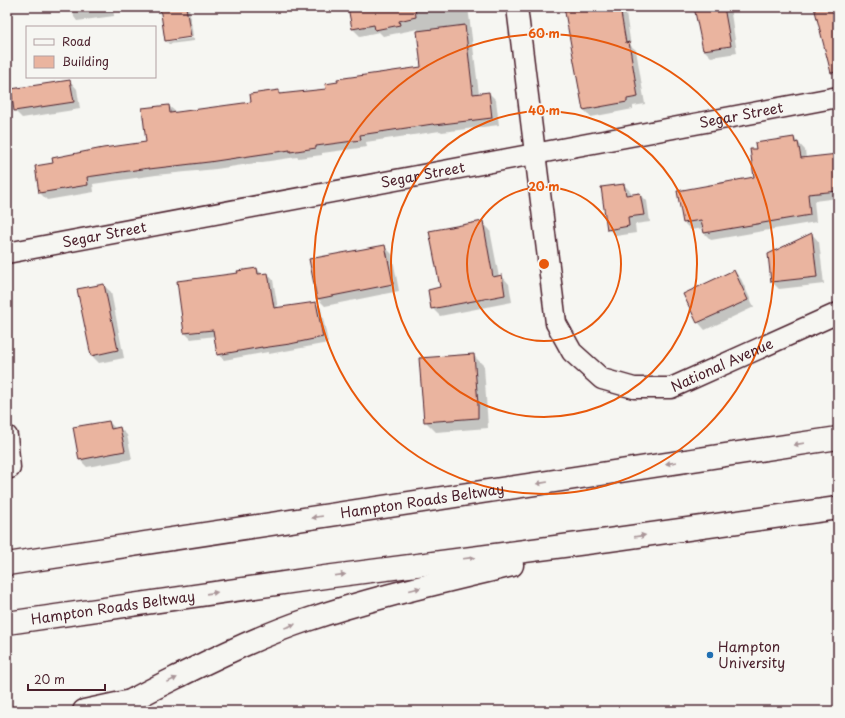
<svg xmlns="http://www.w3.org/2000/svg" width="845" height="718" viewBox="0 0 845 718" font-family="'Playpen Sans',sans-serif">
	<style>
		.shadow { fill: #0003 }
		.building { fill: #eab49f; stroke: #4a1f2b }
		.lines { fill: none; stroke-linecap: round; stroke-linejoin: round }
		.street-casing { stroke: #4a1f2b; stroke-width: 23 }
		.highway-casing { stroke: #4a1f2b; stroke-width: 25 }
		.street { stroke: #f6f6f2; stroke-width: 20 }
		.highway { stroke: #f6f6f2; stroke-width: 22 }
		.oneway { fill: #a99598 }
		.ring { fill: none; stroke: #e8590c; stroke-width: 2 }
		.poi-dot { fill: #1f6fb2; stroke: #f6f6f2; stroke-width: 1.5 }
		.labels { text-anchor: middle; stroke-width: 3; stroke-linejoin: round; paint-order: stroke }
		.street-label { font-size: 14px; fill: #4a1f2b; stroke: #f6f6f2 }
		.poi-label { font-size: 14px; fill: #4a1f2b; stroke: #f6f6f2; text-anchor: start }
		.centre { fill: #e8590c; stroke: #f6f6f2; stroke-width: 2 }
		.ring-label { font-size: 12px; text-anchor: middle; font-weight: bold; fill: #e8590c; stroke: #f6f6f2; stroke-width: 3; stroke-linejoin: round; paint-order: stroke }
	</style>
	<rect width="100%" height="100%" fill="#f6f6f2"/>
	<filter id="ink" filterUnits="userSpaceOnUse"><feTurbulence type="fractalNoise" baseFrequency=".025" numOctaves="2"/><feDisplacementMap in="SourceGraphic" scale="8" xChannelSelector="R" yChannelSelector="G"/><feConvolveMatrix kernelMatrix="1 2 1 2 8 2 1 2 1" color-interpolation-filters="sRGB"/></filter>
	<g filter="url(#ink)">
		<!-- shadow -->
		<g class="shadow">
			<path d="M73,7H113L114,16L77,21L74,17Z"/>
			<path d="M161,7H189L193,36L167,40V42L194,38V41L169,44L166,41Z"/>
			<path d="M349,7H468L479,94L489,93L496,100L499,125L442,132L440,131L366,142L367,147L322,153V155L298,158L297,157L216,169L156,175L93,184L94,192L47,200L40,193L36,167L147,143L169,106L177,113L253,103L278,91L282,95L327,90L423,68L418,29L383,36L379,32L360,36L353,29Z"/>
			<path d="M565,7H625L631,46L636,50L645,104L633,106V109L591,117L584,110Z"/>
			<path d="M695,7H730L737,53L711,57L704,50Z"/>
			<path d="M70,81L77,89L80,109L22,118L15,111Z"/>
			<path d="M794,138L805,150L806,159L838,155V198L814,201L816,222L711,240L704,233V228L691,230L684,223L755,178L757,150Z"/>
			<path d="M624,185L631,192V195L640,194L647,201L650,222L635,224L636,233L616,236L608,229Z"/>
			<path d="M482,222L490,230L499,277L502,276L509,284L512,302L440,316L432,308Z"/>
			<path d="M812,234L819,242L824,284L779,289L772,282Z"/>
			<path d="M384,246L392,254L399,291L325,306L318,299L310,260Z"/>
			<path d="M257,269L263,275L268,274L273,280L278,309L315,303L321,308L328,343L296,349L269,354L268,352L224,360L218,354L215,336L191,339L185,333L178,282L239,274Z"/>
			<path d="M734,271L741,279L754,307L705,330L698,322Z"/>
			<path d="M103,285L111,292L124,358L99,363L92,356Z"/>
			<path d="M473,355L484,366L488,428L436,432L425,421Z"/>
			<path d="M109,422L116,429L120,428L127,435L132,459L87,467L80,460Z"/>
		</g>
		<!-- building -->
		<g class="building">
			<path d="M160,7H186L191,37L165,41Z"/>
			<path d="M348,7H415L416,17L399,21L400,25L375,30L374,25L352,29Z"/>
			<path d="M564,7H620L626,43L629,42L638,97L627,99V102L583,110Z"/>
			<path d="M694,7H724L731,46L703,50Z"/>
			<path d="M814,7H838V72L831,73Z"/>
			<path d="M465,25L473,94L489,92L492,118L434,125L433,124L360,135L361,140L316,146V148L290,152V150L209,162L149,169V168L87,177L88,185L39,193L35,166L53,163L52,158L103,148L146,142L142,108L169,105L170,113L251,102L250,94L279,90V94L326,89L325,84L338,82L337,79L421,67L417,31Z"/>
			<path d="M70,80L74,102L14,111L11,89Z"/>
			<path d="M794,137L795,143L798,142L801,158L838,154V191L808,194L810,215L704,233L701,220L683,223L677,191L754,177L750,149H756L755,143Z"/>
			<path d="M624,184L626,195L640,193L644,215L628,217L629,226L607,230L601,187Z"/>
			<path d="M483,221L493,277L502,275L505,295L431,309L428,290L440,287L429,231Z"/>
			<path d="M812,233L817,277L771,282L768,254Z"/>
			<path d="M385,245L393,284L317,299L309,259Z"/>
			<path d="M257,268L258,274L268,273L274,308L316,302L323,337L290,344L262,348V347L217,355L213,330L184,333L177,281L238,273L237,271Z"/>
			<path d="M734,270L748,300L697,323L683,294Z"/>
			<path d="M104,284L118,350L91,356L77,289Z"/>
			<path d="M474,354L478,404V418L424,422L419,358Z"/>
			<path d="M109,421L111,429L120,427L125,451L79,460L73,427Z"/>
		</g>
		<g class="lines">
			<!-- street casing -->
			<g class="street-casing">
				<g id="street">
					<path id="s1" d="M517,7L556,323L572,352L602,379L634,388H671L838,313"/>
					<path id="s2" d="M7,253L838,97"/>
					<path d="M7,436L10,468"/>
				</g>
			</g>
			<!-- highway casing -->
			<g class="highway-casing">
				<g id="highway">
					<path id="s3" d="M7,564L838,438"/>
					<path id="s4" d="M7,623L325,577L609,540L838,508"/>
					<path d="M84,711L126,702"/>
					<path d="M113,711C136,697 161,685 185,673C225,653 265,634 307,620C374,597 443,582 512,565"/>
				</g>
			</g>
			<!-- street -->
			<use href="#street" class="street"/>
			<!-- highway -->
			<use href="#highway" class="highway"/>
		</g>
		<!-- one-way arrows -->
		<defs><path id="oneway-solid" d="M-6-.8H1V-3.2L6.5 0L1 3.2V.8H-6Z"/></defs>
		<g class="oneway">
			<use href="#oneway-solid" transform="translate(799 444) rotate(171)"/>
			<use href="#oneway-solid" transform="translate(671 463) rotate(171)"/>
			<use href="#oneway-solid" transform="translate(542 483) rotate(171)"/>
			<use href="#oneway-solid" transform="translate(317 517) rotate(171)"/>
			<use href="#oneway-solid" transform="translate(640 536) rotate(-8)"/>
			<use href="#oneway-solid" transform="translate(469 558) rotate(-7)"/>
			<use href="#oneway-solid" transform="translate(340 575) rotate(-7)"/>
			<use href="#oneway-solid" transform="translate(415 589) rotate(-14)"/>
			<use href="#oneway-solid" transform="translate(212 593) rotate(-8)"/>
			<use href="#oneway-solid" transform="translate(290 626) rotate(-20)"/>
			<use href="#oneway-solid" transform="translate(172 680) rotate(-26)"/>
		</g>
	</g>
	<!-- distance rings -->
	<g class="ring">
		<circle cx="544" cy="264" r="77"/>
		<circle cx="544" cy="264" r="153"/>
		<circle cx="544" cy="264" r="230"/>
	</g>
	<!-- markers -->
	<circle class="poi-dot" cx="710" cy="655" r="4"/>
	<g class="labels">
		<!-- street labels -->
		<g class="street-label">
			<text dy="5" stroke="none"><textPath href="#s2" startOffset="747">Segar Street</textPath></text>
			<text dy="5" stroke="none"><textPath href="#s2" startOffset="423">Segar Street</textPath></text>
			<text dy="5" stroke="none"><textPath href="#s2" startOffset="99">Segar Street</textPath></text>
			<text dy="5" stroke="none"><textPath href="#s1" startOffset="518">National Avenue</textPath></text>
			<text dy="5" stroke="none"><textPath href="#s3" startOffset="420">Hampton Roads Beltway</textPath></text>
			<text dy="5" stroke="none"><textPath href="#s4" startOffset="107">Hampton Roads Beltway</textPath></text>
		</g>
		<!-- poi labels -->
		<g class="poi-label">
			<text x="718" y="652">Hampton<tspan x="718" dy="16">University</tspan></text>
		</g>
	</g>
	<circle cx="544" cy="264" r="6" class="centre"/>
	<g class="ring-label">
		<text x="544" y="38">60 m</text>
		<text x="544" y="115">40 m</text>
		<text x="544" y="191">20 m</text>
	</g>
	<!-- margin -->
	<rect width="845" height="718" fill="none" stroke="#f6f6f2" stroke-width="24"/>
	<rect x="12" y="12" width="821" height="694" fill="none" stroke="#4a1f2b" stroke-width="1.5" filter="url(#ink)"/>
	<!-- legend -->
	<rect x="26" y="26" width="130" height="52" fill="#f6f6f2" stroke="#b1a0a2"/>
	<rect x="34" y="39" width="20" height="6" fill="#f6f6f2" stroke="#b1a0a2"/>
	<text x="62" y="46" font-size="12" fill="#4a1f2b">Road</text>
	<rect x="34" y="56" width="20" height="12" fill="#eab49f" stroke="#b1a0a2"/>
	<text x="62" y="66" font-size="12" fill="#4a1f2b">Building</text>
	<!-- scale -->
	<path d="M28 684v6h77v-6" fill="none" stroke="#4a1f2b" stroke-width="2"/>
	<text x="34" y="684" font-size="12" fill="#4a1f2b" stroke="#f6f6f2" stroke-width="3" paint-order="stroke">20 m</text>
</svg>
